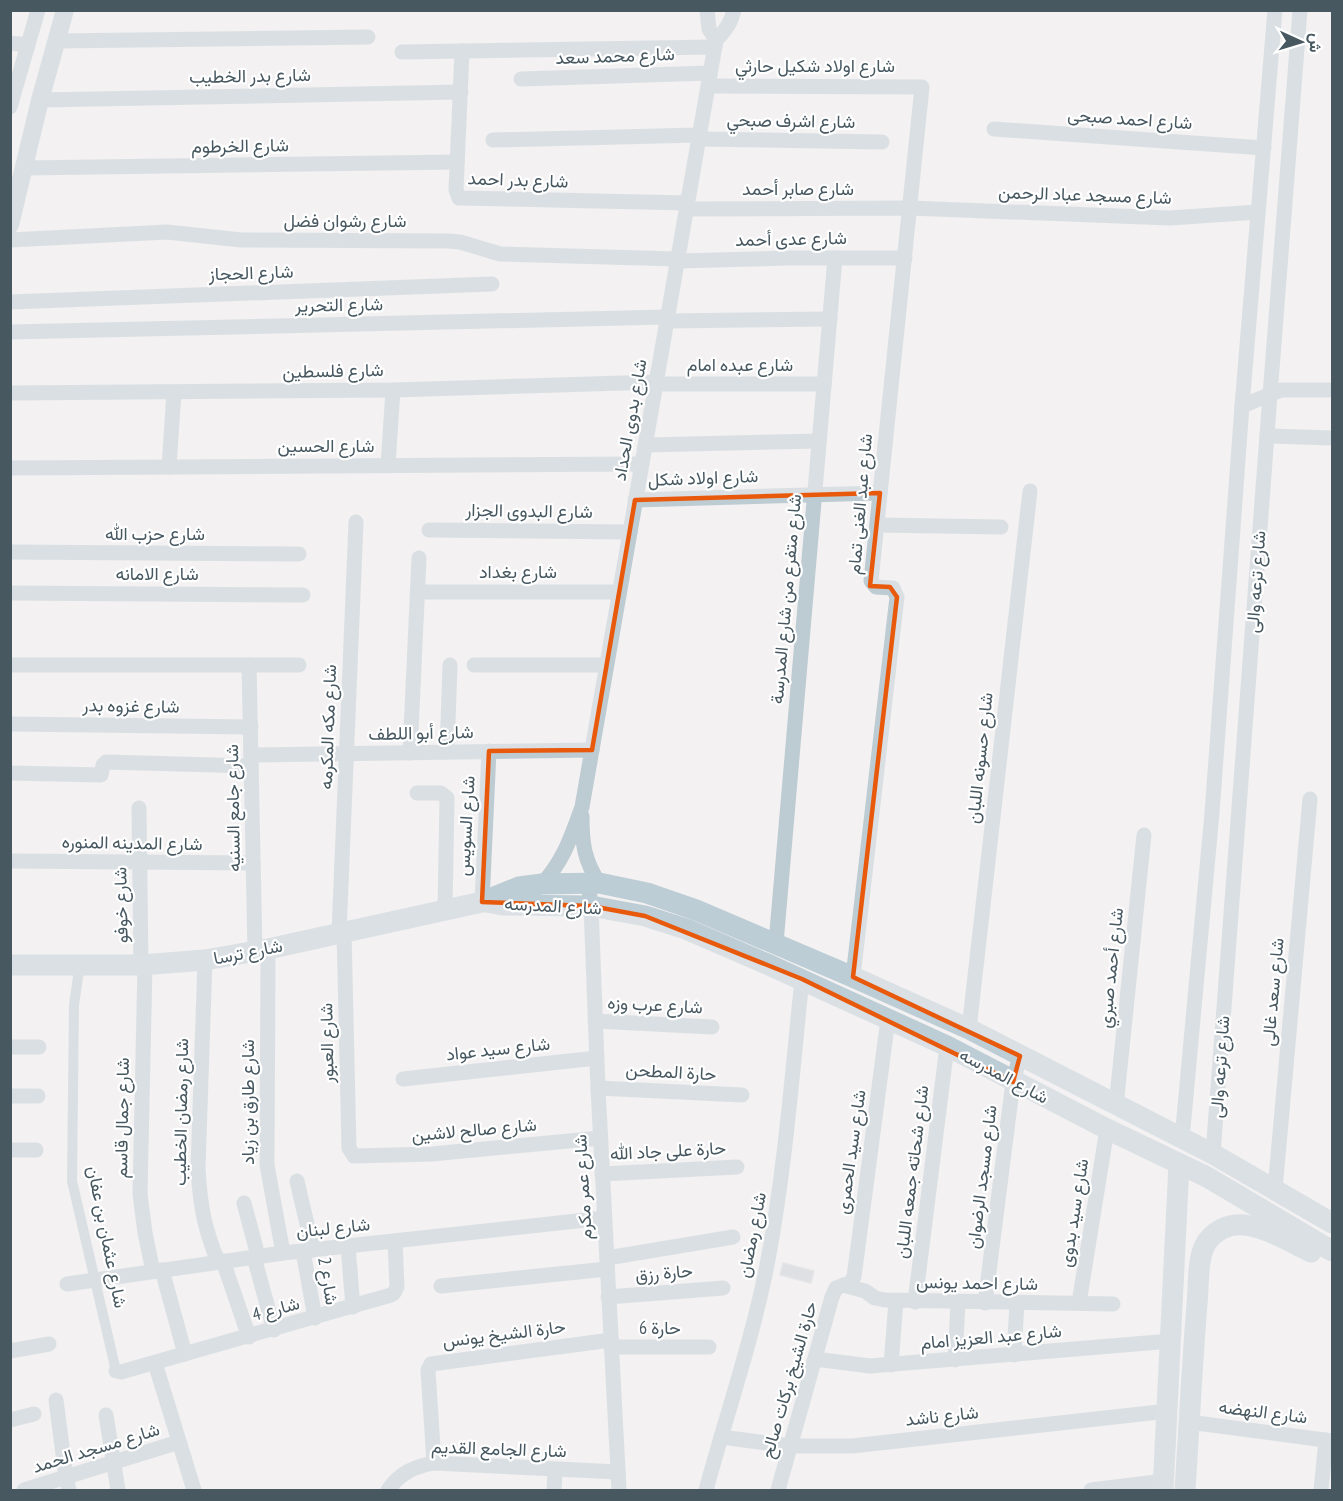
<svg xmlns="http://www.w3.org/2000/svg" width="1343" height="1501" viewBox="0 0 1343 1501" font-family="'PT Sans Narrow',Vazirmatn,sans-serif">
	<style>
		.building { fill: #c7cdd2; stroke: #d4d8dd; stroke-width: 1.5 }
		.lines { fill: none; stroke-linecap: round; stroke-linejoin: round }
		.pedestrian { stroke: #bdcbd2; stroke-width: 10 }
		.minor { stroke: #bdcbd2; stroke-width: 15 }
		.tertiary { stroke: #bdcbd2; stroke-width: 18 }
		.secondary { stroke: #bdcdd6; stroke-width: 21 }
		.marked { fill: none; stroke: #e8590c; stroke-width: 4.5; stroke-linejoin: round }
		.labels { text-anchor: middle; stroke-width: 4.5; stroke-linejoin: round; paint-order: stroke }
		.street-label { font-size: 18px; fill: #475861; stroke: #fff }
	</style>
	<rect width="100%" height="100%" fill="#f3f1f1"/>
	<!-- building -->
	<path class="building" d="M783,1263L814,1271L811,1283L780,1275Z"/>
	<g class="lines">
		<!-- pedestrian -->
		<path class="pedestrian" d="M82,966L78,977L74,1005L72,1181L116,1371"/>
		<!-- minor -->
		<g class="minor">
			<path d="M707,10L709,29L716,40"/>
			<path d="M716,40C725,31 731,23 734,10"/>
			<path d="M56,41L368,37"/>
			<path d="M10,43L28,45"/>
			<path d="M462,51L456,190L459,198L687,203"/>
			<path d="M402,52L715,47"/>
			<path d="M521,79L710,73"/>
			<path d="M708,86L922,87L871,581L876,587L893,588L897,597L853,977"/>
			<path d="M40,100L461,92"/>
			<path d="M10,107L38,10"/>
			<path d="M994,129L1264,148"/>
			<path d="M699,139L882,142"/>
			<path d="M493,140L699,135"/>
			<path d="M24,168L457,162"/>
			<path d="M686,209L910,208L1170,218L1258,212"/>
			<path d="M10,240L167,232L241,240L448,241L460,242L500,254L678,259"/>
			<path d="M677,261L788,258H905"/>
			<path d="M10,302L492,284"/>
			<path d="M667,321L830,319"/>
			<path d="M10,332L667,317"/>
			<path d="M656,384H824"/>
			<path d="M10,393L393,390L656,382"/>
			<path d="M1242,406L1281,390H1332"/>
			<path d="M1267,436L1332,438"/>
			<path d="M645,445L819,441"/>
			<path d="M388,465L393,390"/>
			<path d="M169,467L174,392"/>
			<path d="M10,468L642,464"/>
			<path d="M635,500L880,493"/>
			<path d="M877,525L1001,527"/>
			<path d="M429,530L630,532"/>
			<path d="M10,552L299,554"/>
			<path d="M418,592H619"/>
			<path d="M10,593L303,595"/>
			<path d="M10,665H299"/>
			<path d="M249,665L255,951"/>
			<path d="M474,665H606"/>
			<path d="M10,724L251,727"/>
			<path d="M447,752L450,665"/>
			<path d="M410,753L419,558"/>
			<path d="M251,755L592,750"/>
			<path d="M10,773L101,775L103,765L106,762L251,766"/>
			<path d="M417,793H441L447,798L445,910"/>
			<path d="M139,808L141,965"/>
			<path d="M582,816C582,843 584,860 599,883"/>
			<path d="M10,861L253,863"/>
			<path d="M588,882L591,906L598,1088L619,1490"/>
			<path d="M542,884C564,860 571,837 582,807L716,40"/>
			<path d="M482,902L489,751"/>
			<path d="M344,931L349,1148L354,1156L432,1154L600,1138"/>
			<path d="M339,933L356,522"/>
			<path d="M776,943L835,258"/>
			<path d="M268,949L267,1165L283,1253"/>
			<path d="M205,960L198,1168C200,1205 204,1227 218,1262"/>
			<path d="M145,965L140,1194L145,1233L153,1271"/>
			<path d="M595,1021L712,1027"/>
			<path d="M969,1029L1030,491"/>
			<path d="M10,1047H39"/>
			<path d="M403,1079L597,1058"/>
			<path d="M598,1088L742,1095"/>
			<path d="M10,1096H38"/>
			<path d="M1116,1106L1144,835"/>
			<path d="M1182,1139L1212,813L1242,406L1275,10"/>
			<path d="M10,1150H36"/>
			<path d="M1213,1154L1270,395L1300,10"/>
			<path d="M602,1174L737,1167"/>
			<path d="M297,1181L313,1250"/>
			<path d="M1275,1189L1310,799"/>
			<path d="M244,1203L258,1256"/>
			<path d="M348,1246L353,1307"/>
			<path d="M303,1251L315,1318"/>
			<path d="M254,1257L274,1330"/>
			<path d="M607,1258L733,1237"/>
			<path d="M223,1261L249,1337"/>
			<path d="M162,1270L185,1354"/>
			<path d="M67,1284L283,1253L604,1218"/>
			<path d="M843,1285L865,1291L875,1298L885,1300L1113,1304"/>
			<path d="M441,1286L607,1269"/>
			<path d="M608,1297L723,1288"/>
			<path d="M915,1302L947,1046"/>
			<path d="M985,1303L1013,1082L1020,1056"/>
			<path d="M1079,1303L1107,1129"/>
			<path d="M611,1347H709"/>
			<path d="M10,1351L49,1344"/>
			<path d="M1014,1355L1017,1303"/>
			<path d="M815,1359L870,1366L1171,1341"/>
			<path d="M955,1360L958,1303"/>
			<path d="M155,1363L194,1490"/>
			<path d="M891,1365L896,1301"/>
			<path d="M116,1371L121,1372L391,1295L394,1293L397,1287L395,1241"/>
			<path d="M56,1400L66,1477L69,1490"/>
			<path d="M106,1415L118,1490"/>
			<path d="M10,1420L34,1414"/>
			<path d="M1189,1422L1332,1441"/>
			<path d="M721,1437L790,1446H852L1168,1411"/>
			<path d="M434,1463L428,1370L431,1364L611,1340"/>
			<path d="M24,1490L179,1442"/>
			<path d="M388,1490C400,1473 413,1467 434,1463L618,1472"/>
			<path d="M554,1490L555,1470"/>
			<path d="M706,1490C726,1416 752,1341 767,1265C785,1171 792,1075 802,979"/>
			<path d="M778,1490L832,1297L836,1288L850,1283L854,1277L888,1019"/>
			<path d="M1091,1490L1164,1481"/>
			<path d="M1321,1490L1326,1440"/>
		</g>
		<!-- tertiary -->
		<path class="tertiary" d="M10,225L40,100L65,10"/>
		<!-- secondary -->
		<g class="secondary">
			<path d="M486,902L503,905L591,906L645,916L686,929L767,964L947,1046L1107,1129L1207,1177L1332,1251"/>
			<path d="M10,965H141L205,960L268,949L482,902L519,887L542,884L599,883L647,893L696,910L853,977L969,1029L1213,1154L1332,1223"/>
			<path d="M1163,1490L1179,1164"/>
			<path d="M1185,1490C1189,1428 1192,1366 1197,1304C1199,1286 1197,1261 1205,1245C1210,1236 1220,1228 1230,1226C1253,1219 1290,1242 1311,1252"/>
		</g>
	</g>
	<!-- marked area -->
	<path d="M0 0H1343V1501H0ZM880,493L870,586L890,587L897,597L853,977L1020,1056L1013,1082L802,979L645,916L591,906L482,902L489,751L592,750L635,500Z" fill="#f3f1f1" fill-opacity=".55" fill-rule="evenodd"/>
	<path class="marked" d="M880,493L870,586L890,587L897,597L853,977L1020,1056L1013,1082L802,979L645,916L591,906L482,902L489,751L592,750L635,500Z"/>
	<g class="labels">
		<!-- street labels -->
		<g class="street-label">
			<text transform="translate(615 56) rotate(-2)" y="6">شارع محمد سعد</text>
			<text x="815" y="72">شارع اولاد شكيل حارثي</text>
			<text transform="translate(250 76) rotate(-1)" y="6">شارع بدر الخطيب</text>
			<text transform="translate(1130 119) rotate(4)" y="6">شارع احمد صبحى</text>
			<text transform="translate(791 121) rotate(1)" y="6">شارع اشرف صبحي</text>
			<text transform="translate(240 146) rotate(-1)" y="6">شارع الخرطوم</text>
			<text transform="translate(518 180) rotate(2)" y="6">شارع بدر احمد</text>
			<text x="798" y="195">شارع صابر أحمد</text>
			<text transform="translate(1085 195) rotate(2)" y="6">شارع مسجد عباد الرحمن</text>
			<text x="345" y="227">شارع رشوان فضل</text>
			<text transform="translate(791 239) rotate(-1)" y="6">شارع عدى أحمد</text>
			<text transform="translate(251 273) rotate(-2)" y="6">شارع الحجاز</text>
			<text transform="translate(339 305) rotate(-1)" y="6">شارع التحرير</text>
			<text x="740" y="371">شارع عبده امام</text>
			<text transform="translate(333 371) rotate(-1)" y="6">شارع فلسطين</text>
			<text transform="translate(630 420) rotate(-80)" y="6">شارع بدوى الحداد</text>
			<text x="326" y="452">شارع الحسين</text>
			<text transform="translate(703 478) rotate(-2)" y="6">شارع اولاد شكل</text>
			<text transform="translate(860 504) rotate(-85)" y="6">شارع عبد الغنى تمام</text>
			<text transform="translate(529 511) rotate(1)" y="6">شارع البدوى الجزار</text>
			<text x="155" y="540">شارع حزب الله</text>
			<text x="518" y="578">شارع بغداد</text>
			<text x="157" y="580">شارع الامانه</text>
			<text transform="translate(1256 582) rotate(-86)" y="6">شارع ترعه والى</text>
			<text transform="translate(786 599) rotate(-85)" y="6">شارع متفرع من شارع المدرسة</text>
			<text transform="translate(131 706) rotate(1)" y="6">شارع غزوه بدر</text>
			<text transform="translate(328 727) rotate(-88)" y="6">شارع مكه المكرمه</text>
			<text transform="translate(421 733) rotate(-1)" y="6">شارع أبو اللطف</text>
			<text transform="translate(980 758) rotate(-84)" y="6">شارع حسونه اللبان</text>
			<text transform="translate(233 808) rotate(-91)" y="6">شارع جامع السنيه</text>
			<text transform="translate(466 826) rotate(-87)" y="6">شارع السويس</text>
			<text transform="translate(132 843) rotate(1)" y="6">شارع المدينه المنوره</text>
			<text transform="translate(121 905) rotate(-91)" y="6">شارع خوفو</text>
			<text transform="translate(553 906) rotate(3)" y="6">شارع المدرسه</text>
			<text transform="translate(248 952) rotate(-11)" y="6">شارع ترسا</text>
			<text transform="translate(1111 968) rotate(-84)" y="6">شارع أحمد صبري</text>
			<text transform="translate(1273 992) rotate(-85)" y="6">شارع سعد غالى</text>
			<text transform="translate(655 1005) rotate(3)" y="6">شارع عرب وزه</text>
			<text transform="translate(327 1043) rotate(-91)" y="6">شارع العبور</text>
			<text transform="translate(498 1049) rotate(-6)" y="6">شارع سيد عواد</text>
			<text transform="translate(1220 1067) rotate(-86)" y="6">شارع ترعه والى</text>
			<text transform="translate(671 1072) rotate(3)" y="6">حارة المطحن</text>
			<text transform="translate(1004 1076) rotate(28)" y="6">شارع المدرسه</text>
			<text transform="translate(248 1102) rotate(-90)" y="6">شارع طارق بن زياد</text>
			<text transform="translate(181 1112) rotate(-89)" y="6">شارع رمضان الخطيب</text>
			<text transform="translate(122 1118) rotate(-89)" y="6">شارع جمال قاسم</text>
			<text transform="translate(474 1130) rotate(-5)" y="6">شارع صالح لاشين</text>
			<text transform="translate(668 1151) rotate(-3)" y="6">حارة على جاد الله</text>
			<text transform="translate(851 1152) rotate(-82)" y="6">شارع سيد الحمرى</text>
			<text transform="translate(912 1172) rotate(-83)" y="6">شارع شحاته جمعه اللبان</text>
			<text transform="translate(982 1177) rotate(-83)" y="6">شارع مسجد الرضوان</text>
			<text transform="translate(583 1187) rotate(-93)" y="6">شارع عمر مكرم</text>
			<text transform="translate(1074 1213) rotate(-81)" y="6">شارع سيد بدوى</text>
			<text transform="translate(333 1228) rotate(-6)" y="6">شارع لبنان</text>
			<text transform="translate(752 1235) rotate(-79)" y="6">شارع رمضان</text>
			<text transform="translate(107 1237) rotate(79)" y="6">شارع عثمان بن عفان</text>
			<text transform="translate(664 1273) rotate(-5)" y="6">حارة رزق</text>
			<text transform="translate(328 1281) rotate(80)" y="6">شارع 2</text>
			<text transform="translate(977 1283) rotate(1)" y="6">شارع احمد يونس</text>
			<text transform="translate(276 1309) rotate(-15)" y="6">شارع 4</text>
			<text x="660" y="1334">حارة 6</text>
			<text transform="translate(504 1334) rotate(-7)" y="6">حارة الشيخ يونس</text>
			<text transform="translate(991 1337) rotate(-5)" y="6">شارع عبد العزيز امام</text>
			<text transform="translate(789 1380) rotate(-74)" y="6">حارة الشيخ بركات صالح</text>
			<text transform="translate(1263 1412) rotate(7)" y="6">شارع النهضه</text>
			<text transform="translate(942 1416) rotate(-6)" y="6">شارع ناشد</text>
			<text transform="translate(96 1448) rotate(-17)" y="6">شارع مسجد الحمد</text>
			<text transform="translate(499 1449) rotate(2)" y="6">شارع الجامع القديم</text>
		</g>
	</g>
	<!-- border -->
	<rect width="1343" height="1501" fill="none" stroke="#475861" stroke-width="24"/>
	<!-- north arrow -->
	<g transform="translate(1301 42) rotate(94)" stroke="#ffffff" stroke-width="4.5" paint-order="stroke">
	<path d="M0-4.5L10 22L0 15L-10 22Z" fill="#475861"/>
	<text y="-9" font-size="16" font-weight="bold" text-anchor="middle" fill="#475861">ش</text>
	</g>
</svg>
